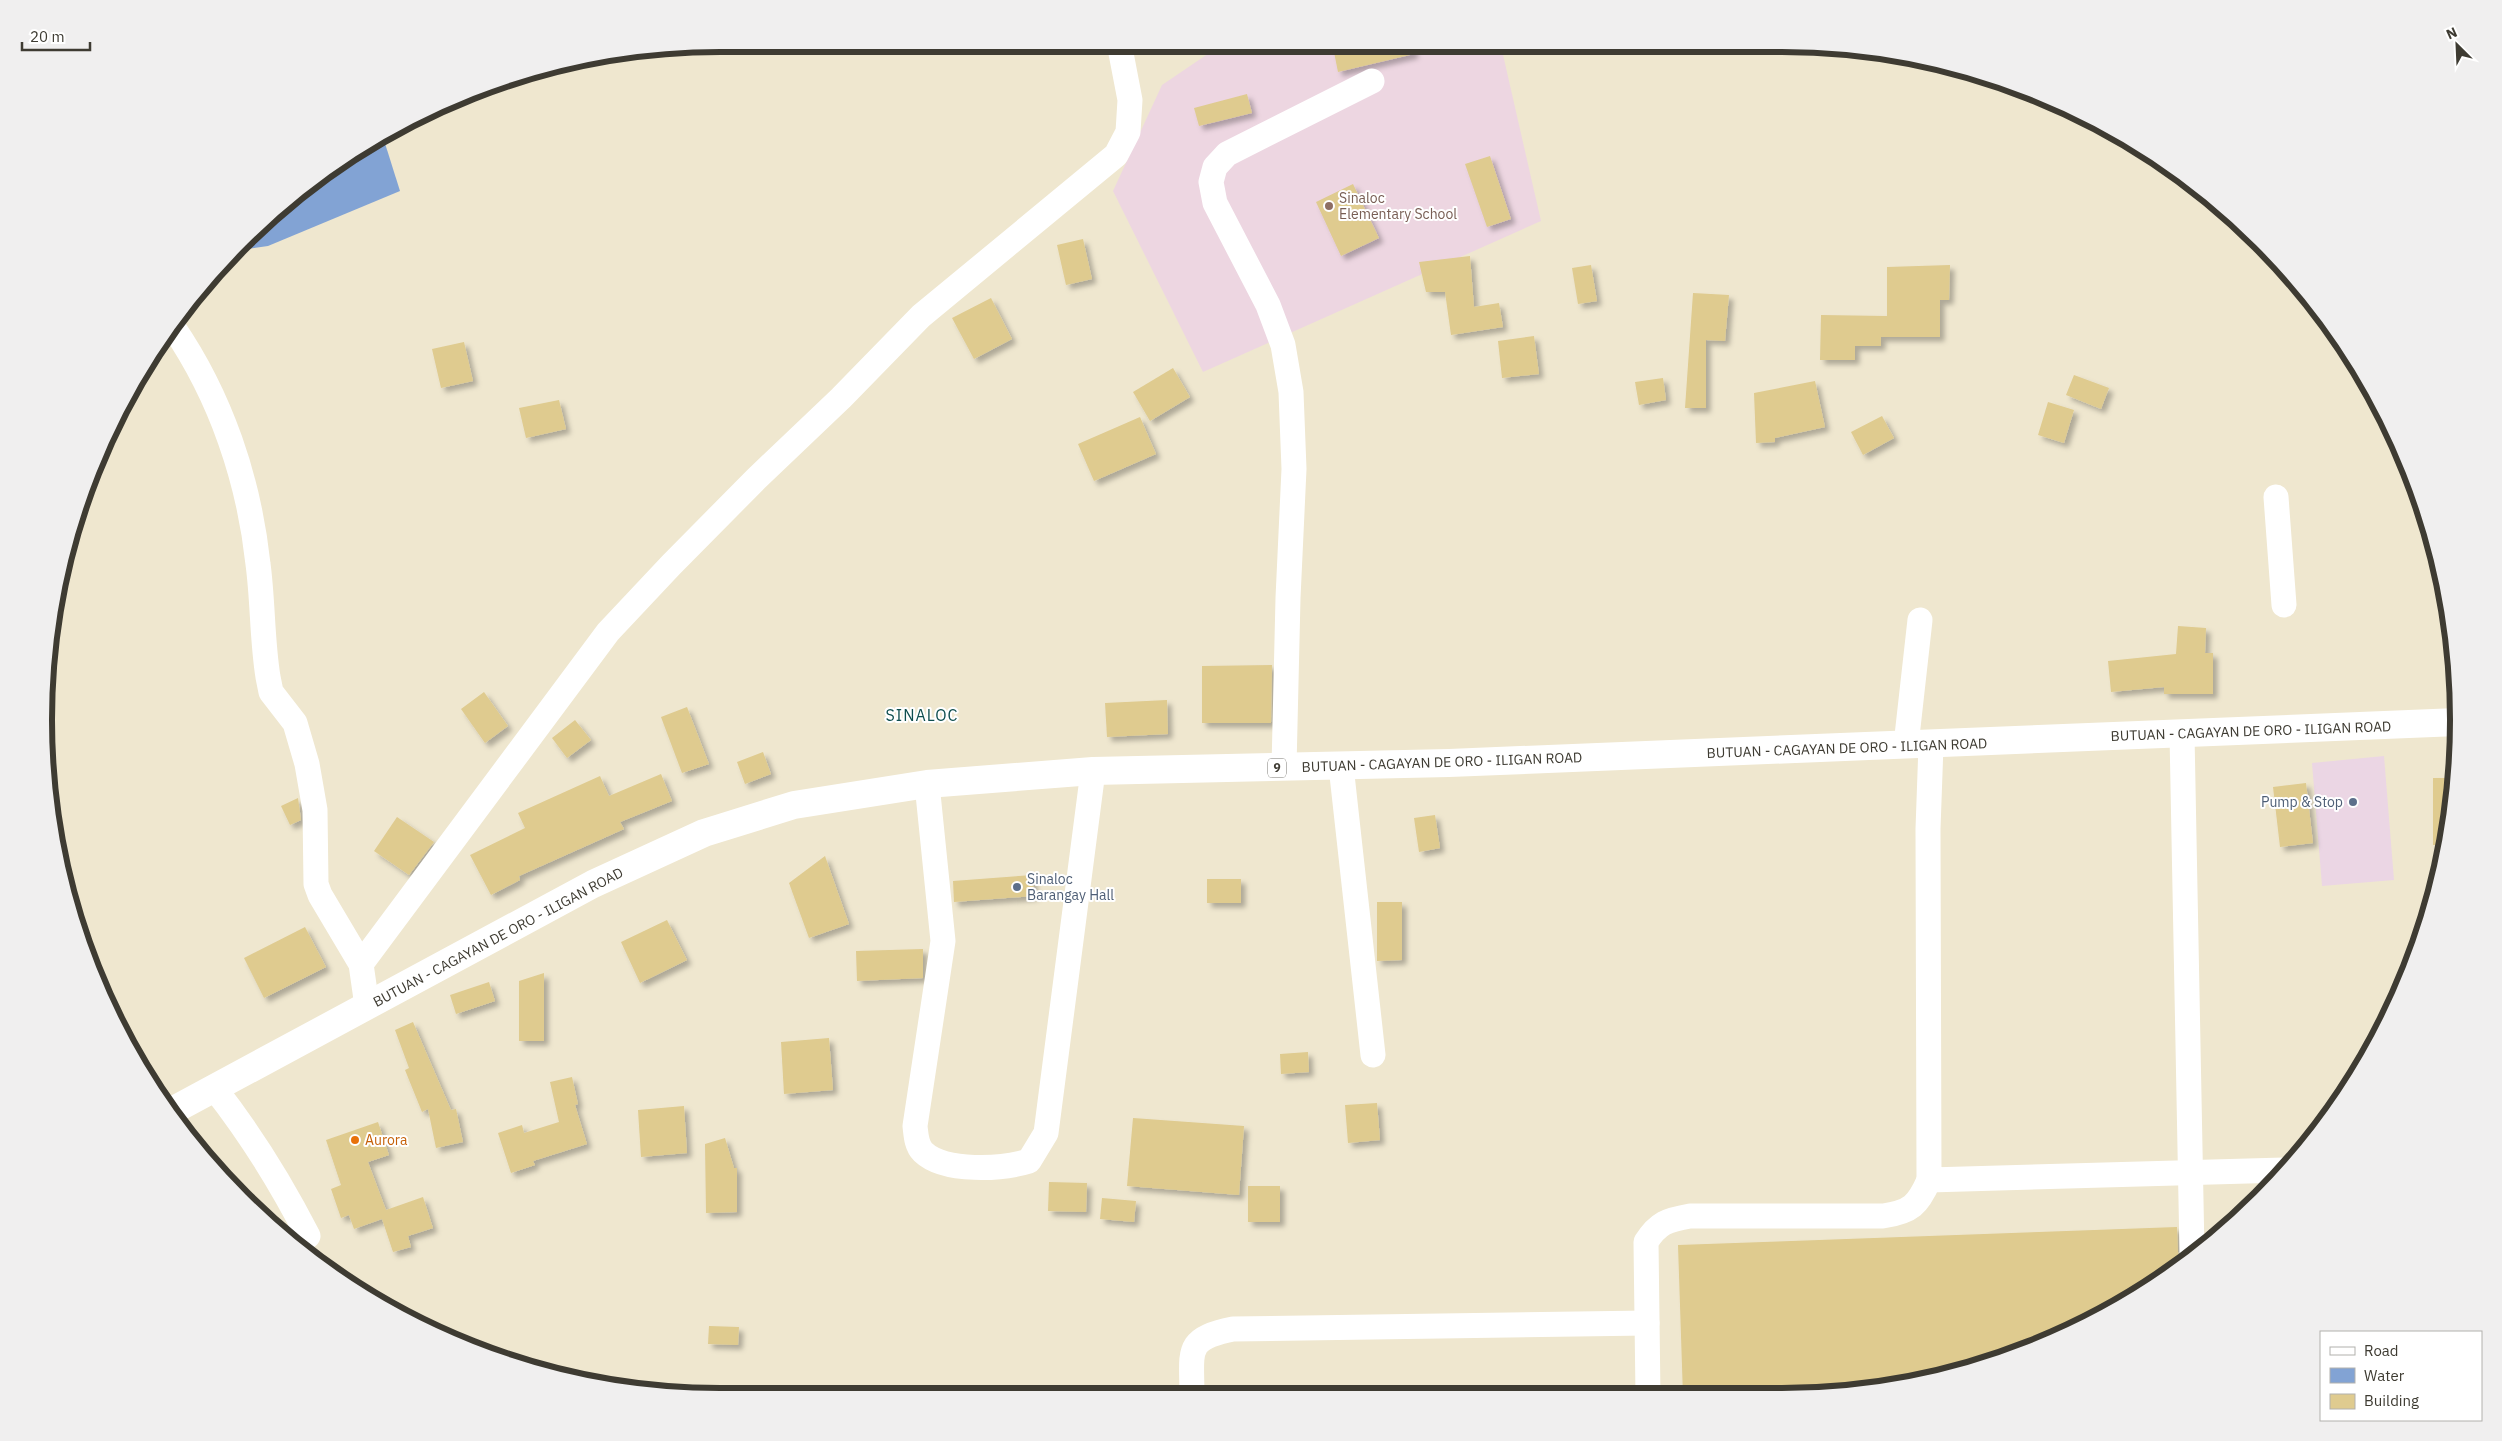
<svg xmlns="http://www.w3.org/2000/svg" width="2502" height="1441" viewBox="0 0 2502 1441" font-family="'IBM Plex Sans',sans-serif">
	<style>
		.commercial { fill: #ebd6e4 }
		.education { fill: #edd6e1 }
		.water { fill: #82a3d4 }
		.building { fill: #dfcb8f; filter: url(#shadow) }
		.lines { fill: none; stroke-linecap: round; stroke-linejoin: round }
		.minor { stroke: #fff; stroke-width: 25 }
		.highway { stroke: #fff; stroke-width: 28 }
		.education-dot { fill: #8d6e63; stroke: #fff; stroke-width: 2 }
		.service-dot { fill: #5c6f8a; stroke: #fff; stroke-width: 2 }
		.food-dot { fill: #e8710a; stroke: #fff; stroke-width: 2 }
		.labels { text-anchor: middle; stroke-width: 4; stroke-linejoin: round; paint-order: stroke }
		.shield { fill: #fff; stroke: #787670; stroke-width: 1 }
		.shield-label { font-size: 12px; font-weight: bold; fill: #3e3b32 }
		.education-label { font-size: 14px; fill: #785e54; stroke: #fff; text-anchor: start }
		.street-label { font-size: 14px; fill: #3e3b32; stroke: #fff }
		.service-label { font-size: 14px; fill: #4e5e75; stroke: #fff; text-anchor: end }
		.food-label { font-size: 14px; fill: #c56008; stroke: #fff; text-anchor: start }
		.quarter-label { font-size: 16px; letter-spacing: 1px; fill: #0f4e4e; stroke: #fff }
		.rim { fill: none; stroke: #3e3b32; stroke-width: 6 }
	</style>
	<defs>
		<filter id="shadow"><feDropShadow dx="4.5" dy="4.5" stdDeviation="2.5" flood-color="#0004"/></filter>
	</defs>
	<rect width="100%" height="100%" fill="#efe7cf"/>
	<!-- commercial -->
	<path class="commercial" d="M2384,756L2394,880L2322,886L2312,763Z"/>
	<!-- education -->
	<path class="education" d="M1501,46L1541,221L1203,372L1113,191L1162,85L1218,47Z"/>
	<!-- water -->
	<path class="water" d="M383,137L400,191L268,246L234,251L309,183Z"/>
	<!-- building -->
	<g class="building">
		<path d="M1333,47H1413L1414,54L1338,72Z"/>
		<path d="M1247,94L1252,113L1199,126L1194,108Z"/>
		<path d="M1490,156L1511,219L1487,227L1465,164Z"/>
		<path d="M1353,184L1379,238L1341,256L1316,202Z"/>
		<path d="M1083,239L1092,279L1066,285L1057,245Z"/>
		<path d="M1470,256L1474,307L1499,303L1503,327L1451,335L1445,292H1426L1419,262Z"/>
		<path d="M1591,265L1597,301L1578,304L1572,268Z"/>
		<path d="M1950,265L1949,300H1940V337H1881V346H1855V360H1820L1821,315L1887,316V267Z"/>
		<path d="M1693,293L1729,295L1725,341L1706,340V408H1685Z"/>
		<path d="M991,298L1012,339L974,359L952,318Z"/>
		<path d="M1534,336L1539,374L1502,378L1498,341Z"/>
		<path d="M464,342L473,381L441,388L432,349Z"/>
		<path d="M1173,368L1190,397L1150,421L1133,392Z"/>
		<path d="M2074,375L2109,388L2101,409L2066,395Z"/>
		<path d="M1663,378L1666,400L1639,405L1635,382Z"/>
		<path d="M1815,381L1825,427L1775,438V442L1756,443L1754,393Z"/>
		<path d="M559,400L566,429L526,438L519,408Z"/>
		<path d="M2048,402L2074,410L2064,443L2038,435Z"/>
		<path d="M1882,416L1894,438L1863,455L1851,432Z"/>
		<path d="M1140,417L1156,454L1094,481L1078,444Z"/>
		<path d="M2178,626L2206,628L2205,653H2213V694H2164V687L2111,692L2108,661L2176,654Z"/>
		<path d="M1272,665L1271,723H1202V666Z"/>
		<path d="M484,692L508,726L485,743L461,709Z"/>
		<path d="M1167,700L1168,734L1107,737L1105,703Z"/>
		<path d="M687,707L709,764L682,773L661,717Z"/>
		<path d="M575,720L591,740L567,758L552,738Z"/>
		<path d="M763,752L771,774L745,784L737,762Z"/>
		<path d="M661,774L672,801L620,822L624,829L519,876L520,880L491,895L470,855L525,828L518,813L600,776L609,796Z"/>
		<path d="M2433,778H2451L2446,846L2433,845Z"/>
		<path d="M2306,783L2313,843L2280,847L2273,787Z"/>
		<path d="M298,798L301,820L290,825L281,806Z"/>
		<path d="M1435,815L1440,848L1419,852L1414,818Z"/>
		<path d="M397,817L434,842L409,875L374,851Z"/>
		<path d="M825,856L849,924L809,938L789,883Z"/>
		<path d="M1032,875L1034,896L954,902L953,881Z"/>
		<rect x="1207" y="879" width="34" height="24"/>
		<path d="M1377,902H1402V960L1377,961Z"/>
		<path d="M667,920L687,960L640,983L621,942Z"/>
		<path d="M305,927L326,967L264,998L244,958Z"/>
		<path d="M923,949V978L857,981L856,951Z"/>
		<path d="M544,973V1041H519V981Z"/>
		<path d="M489,982L495,1001L456,1014L450,995Z"/>
		<path d="M413,1022L451,1110L456,1109L463,1142L436,1148L428,1109L422,1112L405,1070L409,1068L395,1030Z"/>
		<path d="M829,1038L833,1090L784,1094L781,1042Z"/>
		<path d="M1308,1052L1309,1072L1281,1074L1280,1054Z"/>
		<path d="M572,1077L578,1104L575,1105L587,1144L533,1161L535,1165L511,1173L498,1133L522,1125L524,1133L559,1122L550,1082Z"/>
		<path d="M1377,1103L1380,1140L1348,1143L1345,1105Z"/>
		<path d="M684,1106L687,1153L641,1157L638,1110Z"/>
		<path d="M1133,1118L1244,1126L1239,1195L1127,1186Z"/>
		<path d="M378,1122L389,1155L368,1162L386,1210L423,1197L433,1228L408,1236L411,1247L393,1252L382,1219L354,1229L349,1215L341,1218L331,1189L341,1185L326,1140Z"/>
		<path d="M725,1138L734,1168H737V1212L706,1213L705,1144Z"/>
		<path d="M1049,1182L1087,1183L1086,1212L1048,1211Z"/>
		<rect x="1248" y="1186" width="32" height="36"/>
		<path d="M1102,1198L1136,1201L1134,1222L1100,1219Z"/>
		<path d="M2177,1227L2178,1252L2180,1260L2120,1306L1999,1361L1826,1396H1683L1678,1245Z"/>
		<path d="M709,1326L739,1327L738,1345L708,1344Z"/>
	</g>
	<g class="lines">
		<!-- minor -->
		<g class="minor">
			<path d="M173,327C221,397 249,480 258,564C263,601 262,640 268,677L271,692L295,723L307,764L315,810L316,884L320,895L361,964L367,1006"/>
			<path d="M2276,497L2284,605"/>
			<path d="M2182,734L2192,1252"/>
			<path d="M1906,745L1920,620"/>
			<path d="M1931,745L1928,829L1929,1180L2284,1170"/>
			<path d="M1341,766L1373,1055"/>
			<path d="M1284,767L1288,598L1294,469L1291,392L1283,345L1268,305L1215,203L1211,182L1215,167L1227,154L1372,81"/>
			<path d="M927,784L943,941L915,1126C916,1134 916,1145 923,1152C945,1173 1003,1169 1029,1161L1046,1133L1093,771"/>
			<path d="M361,964L608,632L671,565L756,479L841,398L921,316L1116,155L1128,132L1130,100L1120,48"/>
			<path d="M215,1089C251,1135 281,1183 308,1236"/>
			<path d="M1192,1396C1192,1351 1184,1339 1233,1329L1647,1323"/>
			<path d="M1648,1396L1646,1242C1658,1223 1667,1220 1690,1216H1883C1911,1212 1918,1205 1929,1180"/>
		</g>
		<!-- highway -->
		<path class="highway" d="M170,1112L593,884L704,833L794,805L927,784L1093,771L1449,763L2458,722"/>
	</g>
	<!-- markers -->
	<circle class="education-dot" cx="1329" cy="206" r="5"/>
	<g class="service-dot">
		<circle cx="2353" cy="802" r="5"/>
		<circle cx="1017" cy="887" r="5"/>
	</g>
	<circle class="food-dot" cx="355" cy="1140" r="5"/>
	<g class="labels">
		<!-- shield labels -->
		<rect class="shield" x="1268" y="758.5" width="18" height="19" rx="4"/>
		<g class="shield-label">
			<text x="1277" y="772">9</text>
		</g>
		<!-- education labels -->
		<g class="education-label">
			<text x="1339" y="203">Sinaloc<tspan x="1339" dy="16">Elementary School</tspan></text>
		</g>
		<!-- street labels -->
		<g class="street-label">
			<text transform="translate(2251 731) rotate(-2)" y="5">BUTUAN - CAGAYAN DE ORO - ILIGAN ROAD</text>
			<text transform="translate(1847 748) rotate(-2)" y="5">BUTUAN - CAGAYAN DE ORO - ILIGAN ROAD</text>
			<text transform="translate(1442 762) rotate(-2)" y="5">BUTUAN - CAGAYAN DE ORO - ILIGAN ROAD</text>
			<text transform="translate(498 937) rotate(-28)" y="5">BUTUAN - CAGAYAN DE ORO - ILIGAN ROAD</text>
		</g>
		<!-- service labels -->
		<g class="service-label">
			<text x="2343" y="807">Pump &amp; Stop</text>
			<text x="1027" y="884" text-anchor="start">Sinaloc<tspan x="1027" dy="16">Barangay Hall</tspan></text>
		</g>
		<!-- food labels -->
		<g class="food-label">
			<text x="365" y="1145">Aurora</text>
		</g>
		<!-- quarter labels -->
		<g class="quarter-label">
			<text x="922" y="721">SINALOC</text>
		</g>
	</g>
	<!-- crop -->
	<path d="M0 0H2502V1441H0ZM720 52H1782A668 668 0 0 1 2450 720V720A668 668 0 0 1 1782 1388H720A668 668 0 0 1 52 720V720A668 668 0 0 1 720 52Z" fill="#f0efef" fill-rule="evenodd"/>
	<path class="rim" d="M720 52H1782A668 668 0 0 1 2450 720V720A668 668 0 0 1 1782 1388H720A668 668 0 0 1 52 720V720A668 668 0 0 1 720 52Z"/>
	<!-- legend -->
	<rect x="2320" y="1331" width="162" height="90" fill="#ffffff" stroke="#b2b1ad"/>
	<rect x="2330" y="1347" width="25" height="8" fill="#ffffff" stroke="#b2b1ad"/>
	<text x="2364" y="1356" font-size="15" fill="#3e3b32">Road</text>
	<rect x="2330" y="1368" width="25" height="15" fill="#82a3d4" stroke="#b2b1ad"/>
	<text x="2364" y="1381" font-size="15" fill="#3e3b32">Water</text>
	<rect x="2330" y="1394" width="25" height="15" fill="#dfcb8f" stroke="#b2b1ad"/>
	<text x="2364" y="1406" font-size="15" fill="#3e3b32">Building</text>
	<!-- north arrow -->
	<g transform="translate(2457 45) rotate(336)" stroke="#ffffff" stroke-width="4" paint-order="stroke">
	<path d="M0-4L9 19L0 12L-9 19Z" fill="#3e3b32"/>
	<text y="-8" font-size="14" font-weight="bold" text-anchor="middle" fill="#3e3b32">N</text>
	</g>
	<!-- scale -->
	<path d="M22 42v8h68v-8" fill="none" stroke="#3e3b32" stroke-width="2.5"/>
	<text x="30" y="42" font-size="15" fill="#3e3b32" stroke="#ffffff" stroke-width="4" paint-order="stroke">20 m</text>
</svg>
